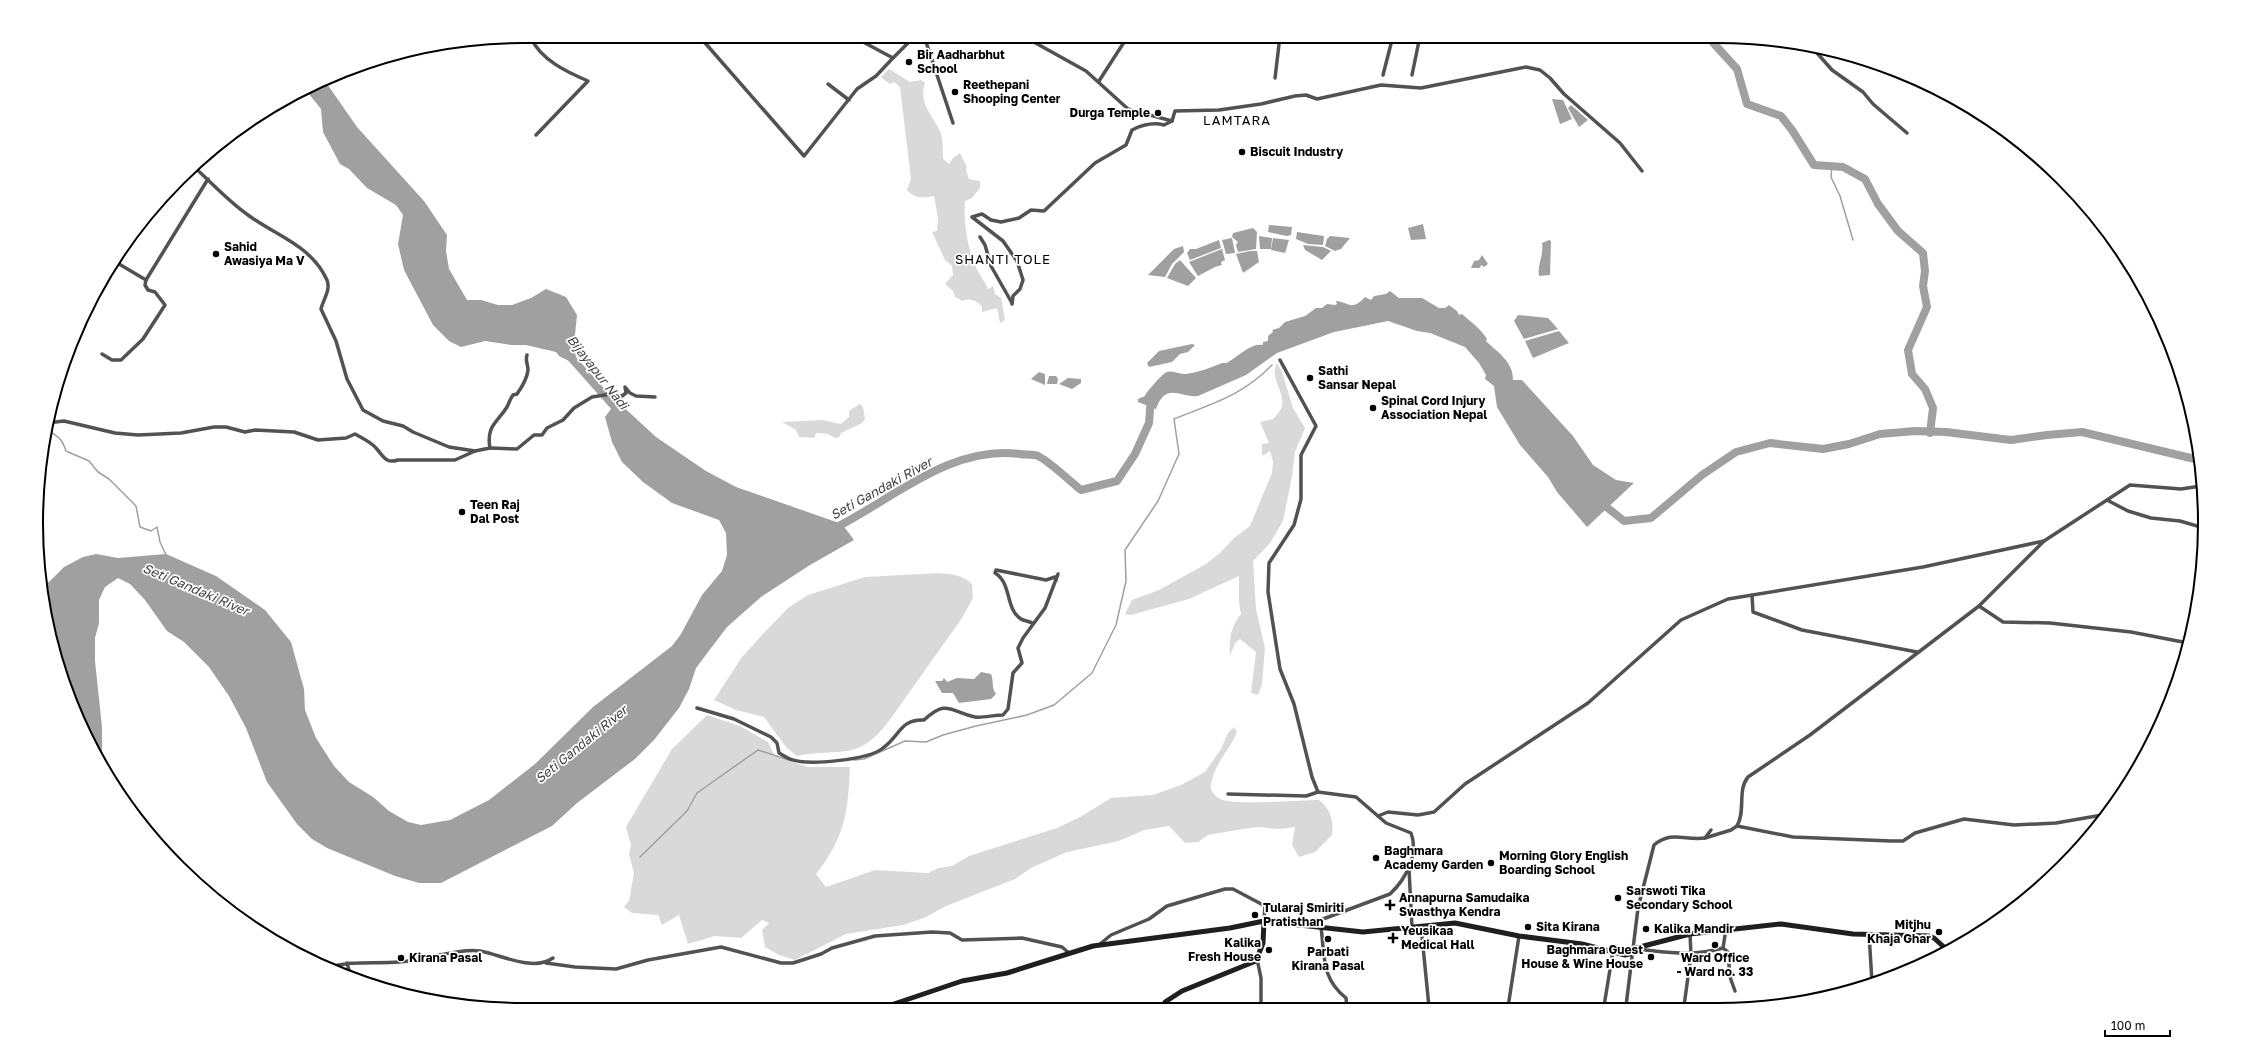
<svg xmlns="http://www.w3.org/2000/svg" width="2241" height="1046" viewBox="0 0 2241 1046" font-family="'Golos Text',sans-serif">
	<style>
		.green { fill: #d9d9d9 }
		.water { fill: #a0a0a0 }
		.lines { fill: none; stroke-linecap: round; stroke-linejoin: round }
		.stream { stroke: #a0a0a0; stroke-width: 1.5 }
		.river { stroke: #a0a0a0; stroke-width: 8 }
		.street { stroke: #525252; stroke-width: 3.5 }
		.secondary { stroke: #1f1f1f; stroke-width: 5 }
		.poi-dot { fill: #000; stroke: #fff; stroke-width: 1.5 }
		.labels { text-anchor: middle; stroke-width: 3.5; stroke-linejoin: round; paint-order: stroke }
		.poi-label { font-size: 12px; font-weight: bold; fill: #000; stroke: #fff; text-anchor: start }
		.neighbourhood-label { font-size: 13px; letter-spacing: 1px; fill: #000; stroke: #fff }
		.water-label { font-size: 13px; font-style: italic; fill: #414141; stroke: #fff }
		.rim { fill: none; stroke: #000; stroke-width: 2 }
	</style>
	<rect width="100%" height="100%" fill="#fff"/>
	<!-- green -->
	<g class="green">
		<path d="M889,69L910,82L921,80L925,83C918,102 932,115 940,131C943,138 943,151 943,159L949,164L953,158L960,153L967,167L966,170L969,179L980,181V188L972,198L965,201C963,222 968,254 979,273C982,279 986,283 988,289L993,286L995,294L1001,298L1005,320L1000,323L997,308L982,312V306C975,300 971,298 962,301L955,297L953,291L945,284L953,275L952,266L945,260L932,232L937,231L938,218L934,196C922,198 915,199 907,190L911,179L900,87L894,82L890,84L881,77Z"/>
		<path d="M1277,363L1282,372L1293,408L1305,428L1295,452L1292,476L1283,521L1270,543L1253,561L1256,609L1265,648L1262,684L1258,695L1251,693L1256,652L1240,639L1235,643L1230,656C1229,639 1230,628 1241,614L1239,603V576L1189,599L1131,615L1125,614L1132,600L1159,590L1206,564L1221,552L1234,538L1250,526L1272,473L1273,462L1270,451L1262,456V444L1269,443L1260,422L1273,419C1276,416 1281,410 1282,406C1285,391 1269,379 1277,363Z"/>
		<path d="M860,404L863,407L865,419L862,423L841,433L839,437L835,438L828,434L816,433L814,438L799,437L796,430L782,422L823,420L841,424L849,417V411Z"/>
		<path d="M939,573C951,574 963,575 972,584L973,598L962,618L889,721C857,763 842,747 797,756L786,747L764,717L736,710L714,700L742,657L762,635L788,608L808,595L865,577Z"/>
		<path d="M707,715L740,726L768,742L775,756L808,767H850C848,813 845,837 816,874L826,887L875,870L928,873L938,868L952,866L969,856L1057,828L1080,817L1111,798L1153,795L1181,785L1205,772L1221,749L1228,733L1234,727L1237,732C1229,752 1216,760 1211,784C1209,790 1215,796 1220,799C1238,806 1297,800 1319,800C1330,808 1334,821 1332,835L1315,852L1299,857L1292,845L1295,827L1280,829L1257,827L1243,829L1208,835L1198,842L1185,843L1169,826L1144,830L1119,841L1067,852L1031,868L1015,879L946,906L924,918L903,925L846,934L795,960L779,955L765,947L762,930L769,923L762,920L741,938L715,936L688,944L679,915L662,925L658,915L632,913L624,907L629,901L634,873L629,854L631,845L626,827L672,749Z"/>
	</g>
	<!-- water -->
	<g class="water">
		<path d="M325,81L357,127L424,201L447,235L446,251L449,269L467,300H481L498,305H512L531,298L546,289L566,297L577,315L574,345L576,357L571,362L559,356L556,352L526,345H511L485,341L461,347L449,341L433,325L404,270L398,244L403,215L396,205L367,188L349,169L340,164L323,132L321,109L305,89Z"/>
		<path d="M1552,99L1563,100L1572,119L1560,124Z"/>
		<path d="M1571,105L1588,120L1579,127L1568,108Z"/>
		<path d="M1423,224L1426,239L1411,240L1408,228Z"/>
		<path d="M1269,225L1292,227L1291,235L1287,236L1268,232Z"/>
		<path d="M1253,228L1257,232L1256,249L1238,252L1236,245L1238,242L1232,237L1233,233Z"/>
		<path d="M1297,232L1324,236L1323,245L1308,244L1296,239Z"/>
		<path d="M1259,236L1272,238L1271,249H1260Z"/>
		<path d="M1330,236L1350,238L1341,249L1335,251L1325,246L1327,239Z"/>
		<path d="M1232,238L1235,253L1226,254L1222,240Z"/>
		<path d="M1273,238L1289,240L1285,253L1271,250Z"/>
		<path d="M1219,240L1221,248L1190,260L1187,253L1190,249H1196Z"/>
		<path d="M1549,240L1551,241L1550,275L1539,276C1537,264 1544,256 1542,243Z"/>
		<path d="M1303,245L1323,247L1331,251L1322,260L1305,250Z"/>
		<path d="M1183,246L1184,252L1172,264L1165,277L1148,275L1174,249Z"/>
		<path d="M1222,249L1225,260L1221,262L1222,265L1215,267L1198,276L1189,262Z"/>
		<path d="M1250,251H1257L1259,262L1243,273L1236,254Z"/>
		<path d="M1482,255L1488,264L1484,267L1481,265L1480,268H1471L1474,261L1479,260Z"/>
		<path d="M1180,260L1196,278L1188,286L1167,278L1175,264Z"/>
		<path d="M1390,291L1399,298H1422L1439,308H1445L1449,305L1457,311L1459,315L1462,314C1471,322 1481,329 1487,339L1486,341C1498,353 1513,361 1513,380H1522L1573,436L1593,465L1616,480L1634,483L1587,527L1557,492L1548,477L1520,445L1497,407L1494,386L1485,379L1486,375L1479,363L1465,347L1430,333L1417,331L1388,321L1334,332L1277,353L1246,375L1198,396C1180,398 1166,381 1156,409L1138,402V399L1145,396C1145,393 1162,375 1165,373C1173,369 1178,375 1186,374C1199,372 1210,368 1222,363H1226C1237,358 1251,342 1263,345V342L1268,341V336L1273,332L1272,330L1279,328L1285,322L1305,316L1316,308H1322L1327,304L1335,305L1337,304L1336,301C1349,302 1351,312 1365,297L1371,300L1374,296L1386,294Z"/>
		<path d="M1518,315L1548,318L1558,329L1524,339L1514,321Z"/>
		<path d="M1559,331L1569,343L1533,358L1525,341Z"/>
		<path d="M1192,344L1195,345L1188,352L1180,354L1172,362L1149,367L1147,363L1159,351Z"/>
		<path d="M1039,372L1045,374V385L1031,379Z"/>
		<path d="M1049,376H1056L1058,379L1057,384H1047Z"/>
		<path d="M1068,378L1081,379V383L1072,389L1059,384Z"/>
		<path d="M617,401L656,437L706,471L736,487L842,524L854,540L810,565L761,597L727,627L696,668L689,689L679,708L654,740L635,759L577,803L552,826L441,883H419L395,876L327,848L312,839L297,824L267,782L246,728L229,696L209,667L184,642L167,631L145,600L130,584L118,578L105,587L99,600V623L95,638V661L102,727V768L62,680L45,618L43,596L48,583L64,567L83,557L96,554L118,558L166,554L216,576L265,610L291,642L304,689L305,710L316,738L334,766L349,782L373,797L389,811L408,822L421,825L450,820L489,800L535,764L593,707L672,646L681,634L702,595L722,571L727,555L726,533L719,520L672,503L643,482L622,462L612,442L605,417Z"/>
		<path d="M981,672L991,674C994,681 991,687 996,694L991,699L959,703L953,693H942L935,681H942L944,678L947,682L957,678L974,679Z"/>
	</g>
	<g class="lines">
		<!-- stream -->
		<g class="stream">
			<path d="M1832,166L1831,177L1840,196L1853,240"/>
			<path d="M46,427C56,439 60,433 66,451L89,461L98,472L109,479L136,506L140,527L151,531L157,527L160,542L166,555"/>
			<path d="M42,582L50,583"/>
			<path d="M854,760L864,759L905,741L926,742L943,735L976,726L1027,715L1054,705L1092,673L1116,625L1126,581L1125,550L1158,501L1179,454L1174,419C1213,403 1242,396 1272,365"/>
			<path d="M640,857L687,811L697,793L758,750L792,761"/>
		</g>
		<!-- river -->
		<g class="river">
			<path d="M1707,36L1737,69L1747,104L1781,116L1792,130L1814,165L1843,167L1865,179L1878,204L1898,231L1923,253L1925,271L1923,286L1927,307L1908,350L1912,374L1925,389L1933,408L1930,433"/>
			<path d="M567,353L614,406L618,415"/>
			<path d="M1599,501L1624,521L1651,518L1702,475L1736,452L1770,443L1823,449L1849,444L1880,434L1915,431L1946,432L2011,440L2047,435L2082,432L2199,460"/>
			<path d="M833,529C892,500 949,445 1020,454C1025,455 1033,454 1038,456C1050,462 1070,481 1081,490L1117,481L1135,454L1149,423L1151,397"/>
		</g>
		<!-- street -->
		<g class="street">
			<path d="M699,36L804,156L857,89L876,76L893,58"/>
			<path d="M852,36L893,58L913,38L926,42L931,36"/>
			<path d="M1023,36L1086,71L1128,109L1172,121L1175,111L1219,110L1261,104L1295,96L1306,95L1317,99L1381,85L1421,88L1526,67L1540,70L1550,78L1564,94L1620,143L1642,171"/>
			<path d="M531,38C541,60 567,72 588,81L536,135"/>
			<path d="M926,42L953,123"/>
			<path d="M1810,45L1832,70L1863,92L1873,104L1907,133"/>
			<path d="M1383,75L1393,36"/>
			<path d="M1412,75L1420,36"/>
			<path d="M1275,78L1280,36"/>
			<path d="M1099,81L1128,36"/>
			<path d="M828,84L849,100"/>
			<path d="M193,166C211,182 228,201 248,215C276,236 311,245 327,280C331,290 323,300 321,309L336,341L347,379L363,410L383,421L403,426L413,432L449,447L475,451L490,448C486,426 497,423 507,407C509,403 510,399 513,395L517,394C522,387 527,379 528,370C528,364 525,361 527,355"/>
			<path d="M980,237L985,245L991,266L1012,303"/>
			<path d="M146,280L208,179"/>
			<path d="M1012,304L1013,296L1020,289L1023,280L1017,261L1003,241L972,217L982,214L991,220L1001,222L1019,218L1031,210L1044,211L1095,163L1126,145L1132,130C1142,125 1153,122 1164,125L1172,121"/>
			<path d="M102,354L112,360H121L143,339L165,305L155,292L148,290L145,285L146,280L114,261"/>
			<path d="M1280,360L1316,426L1301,455V499L1294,525L1269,563L1268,592L1280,669L1294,704L1312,777L1318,792"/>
			<path d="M47,423L64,421L115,433L138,435L181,433L214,427H226L245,432L255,430L294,432L318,440L346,438L355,434C362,438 371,442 376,448C384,457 386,464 398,460H455L475,451"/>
			<path d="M490,448L517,449L534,435H542L547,428L563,420L574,408L592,397L611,394L622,396L626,393L625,387L630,393L636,396L655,397"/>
			<path d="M2107,500L2128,511L2151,518L2180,521L2204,528"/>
			<path d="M1752,595L1753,612L1802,630L1917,652"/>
			<path d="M1979,606L2003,622L2050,623L2131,632L2188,643"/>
			<path d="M1032,623C1029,621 1024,621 1021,619C1005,609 1012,583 995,573L996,570L1046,580L1055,577L1056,580"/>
			<path d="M697,708L734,719L771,737L777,743L779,753C783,755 786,758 790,759C807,766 869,760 883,748C900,736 900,719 924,720C947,699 949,711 975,717C983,718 994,715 1003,715L1008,709L1013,673L1022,663L1018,648L1023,638L1045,608L1058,574"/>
			<path d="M1228,794L1306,796L1318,792L1356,797L1386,823L1411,833C1419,854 1406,879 1390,894L1307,925"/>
			<path d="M1378,816L1388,812L1418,815L1434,812L1465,784L1588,703L1681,620L1728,599L1923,567L2044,541"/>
			<path d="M1737,826C1746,811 1737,790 1748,777L1810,735L1979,606L2044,541L2130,485L2181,489L2201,486"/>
			<path d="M1705,838L1731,830L1737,826L1793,837L1891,841H1903L1915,833L1964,819L2014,825L2056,823L2108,814"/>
			<path d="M1409,869L1412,927"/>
			<path d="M1421,926L1429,1007"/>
			<path d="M1321,927C1325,957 1321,978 1346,998L1347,1007"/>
			<path d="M1869,934L1872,982"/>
			<path d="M1100,944L1111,935L1149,919L1167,906L1225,889H1233L1265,906L1264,921"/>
			<path d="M1723,948L1728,952L1730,977L1735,991"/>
			<path d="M1636,949C1667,952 1692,957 1723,948L1726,929"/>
			<path d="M1257,959L1261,978V1008"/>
			<path d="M347,963L351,977"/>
			<path d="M546,963L575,967L616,969L648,960L721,947L781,963H793L821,954L832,948L875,936L932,932L950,933L962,940L1022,938L1062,947L1069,953"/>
			<path d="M327,968C351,960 374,964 399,962C422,961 459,948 480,951C502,955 533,972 553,958"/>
			<path d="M1604,1006L1613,951"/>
			<path d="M1626,1006L1638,908L1654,845C1672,830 1685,841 1705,838L1711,830"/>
			<path d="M1684,1006L1691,955L1690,934"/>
			<path d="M1508,1007L1519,936"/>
		</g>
		<!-- secondary -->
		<g class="secondary">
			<path d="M1165,1008V1002L1182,991L1256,961L1263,943L1264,921"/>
			<path d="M879,1009L962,981L1007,973L1093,946L1230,928L1264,921L1363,932L1455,923L1519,936L1582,944L1625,955L1630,954L1632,949L1690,934L1781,924L1853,934L1929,936L1934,938L1946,949"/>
		</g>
	</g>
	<!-- markers -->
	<g class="poi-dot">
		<circle cx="909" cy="62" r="4"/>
		<circle cx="955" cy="92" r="4"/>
		<circle cx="1158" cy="113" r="4"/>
		<circle cx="1242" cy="152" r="4"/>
		<circle cx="216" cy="254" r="4"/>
		<circle cx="1310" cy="378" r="4"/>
		<circle cx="1373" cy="408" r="4"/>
		<circle cx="462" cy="512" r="4"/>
		<circle cx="1376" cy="858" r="4"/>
		<circle cx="1491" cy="863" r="4"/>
		<circle cx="1618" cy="898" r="4"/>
		<path d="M1388 899h4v4h4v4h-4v4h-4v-4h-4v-4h4z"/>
		<circle cx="1255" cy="915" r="4"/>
		<circle cx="1528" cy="927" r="4"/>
		<circle cx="1646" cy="929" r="4"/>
		<circle cx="1939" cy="932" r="4"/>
		<path d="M1391 932h4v4h4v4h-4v4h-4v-4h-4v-4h4z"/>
		<circle cx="1328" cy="939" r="4"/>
		<circle cx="1715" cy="945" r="4"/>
		<circle cx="1269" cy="950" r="4"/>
		<circle cx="1651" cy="957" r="4"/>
		<circle cx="401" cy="958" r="4"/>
	</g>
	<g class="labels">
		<!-- poi labels -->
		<g class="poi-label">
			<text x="917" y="59">Bir Aadharbhut<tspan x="917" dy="14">School</tspan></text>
			<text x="963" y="89">Reethepani<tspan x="963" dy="14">Shooping Center</tspan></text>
			<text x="1150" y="117" text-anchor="end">Durga Temple</text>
			<text x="1250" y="156">Biscuit Industry</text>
			<text x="224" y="251">Sahid<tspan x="224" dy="14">Awasiya Ma V</tspan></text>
			<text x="1318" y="375">Sathi<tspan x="1318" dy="14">Sansar Nepal</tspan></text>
			<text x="1381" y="405">Spinal Cord Injury<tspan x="1381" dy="14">Association Nepal</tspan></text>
			<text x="470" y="509">Teen Raj<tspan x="470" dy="14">Dal Post</tspan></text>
			<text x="1384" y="855">Baghmara<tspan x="1384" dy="14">Academy Garden</tspan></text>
			<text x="1499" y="860">Morning Glory English<tspan x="1499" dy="14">Boarding School</tspan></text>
			<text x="1626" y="895">Sarswoti Tika<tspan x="1626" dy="14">Secondary School</tspan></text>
			<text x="1399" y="902">Annapurna Samudaika<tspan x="1399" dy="14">Swasthya Kendra</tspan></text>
			<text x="1263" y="912">Tularaj Smiriti<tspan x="1263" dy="14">Pratisthan</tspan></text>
			<text x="1931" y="929" text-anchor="end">Mitjhu<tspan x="1931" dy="14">Khaja Ghar</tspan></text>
			<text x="1536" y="931">Sita Kirana</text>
			<text x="1654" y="933">Kalika Mandir</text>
			<text x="1401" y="935">Yeusikaa<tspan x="1401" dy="14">Medical Hall</tspan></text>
			<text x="1261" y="947" text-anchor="end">Kalika<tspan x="1261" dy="14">Fresh House</tspan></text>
			<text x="1643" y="954" text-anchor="end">Baghmara Guest<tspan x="1643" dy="14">House &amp; Wine House</tspan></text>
			<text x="1328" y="956" text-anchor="middle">Parbati<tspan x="1328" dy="14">Kirana Pasal</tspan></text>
			<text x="409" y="962">Kirana Pasal</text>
			<text x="1715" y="962" text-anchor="middle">Ward Office<tspan x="1715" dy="14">- Ward no. 33</tspan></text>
		</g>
		<!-- neighbourhood labels -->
		<g class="neighbourhood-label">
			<text x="1237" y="125">LAMTARA</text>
			<text x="1003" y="264">SHANTI TOLE</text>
		</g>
		<!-- water labels -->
		<g class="water-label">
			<text transform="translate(598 372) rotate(52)" y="5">Bijayapur Nadi</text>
			<text transform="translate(881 488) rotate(-29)" y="5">Seti Gandaki River</text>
			<text transform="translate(196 589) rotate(23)" y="5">Seti Gandaki River</text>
			<text transform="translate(581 744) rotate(-39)" y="5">Seti Gandaki River</text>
		</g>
	</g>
	<!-- crop -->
	<path d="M0 0H2241V1046H0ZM523 43H1718A480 480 0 0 1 2198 523V523A480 480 0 0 1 1718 1003H523A480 480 0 0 1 43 523V523A480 480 0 0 1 523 43Z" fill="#fff" fill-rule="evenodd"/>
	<path class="rim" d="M523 43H1718A480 480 0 0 1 2198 523V523A480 480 0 0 1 1718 1003H523A480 480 0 0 1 43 523V523A480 480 0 0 1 523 43Z"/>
	<!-- scale -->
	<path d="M2105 1030v6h65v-6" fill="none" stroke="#000000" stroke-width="2"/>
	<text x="2111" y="1030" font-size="12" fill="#000000" stroke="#ffffff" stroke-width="3" paint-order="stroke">100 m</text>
</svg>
